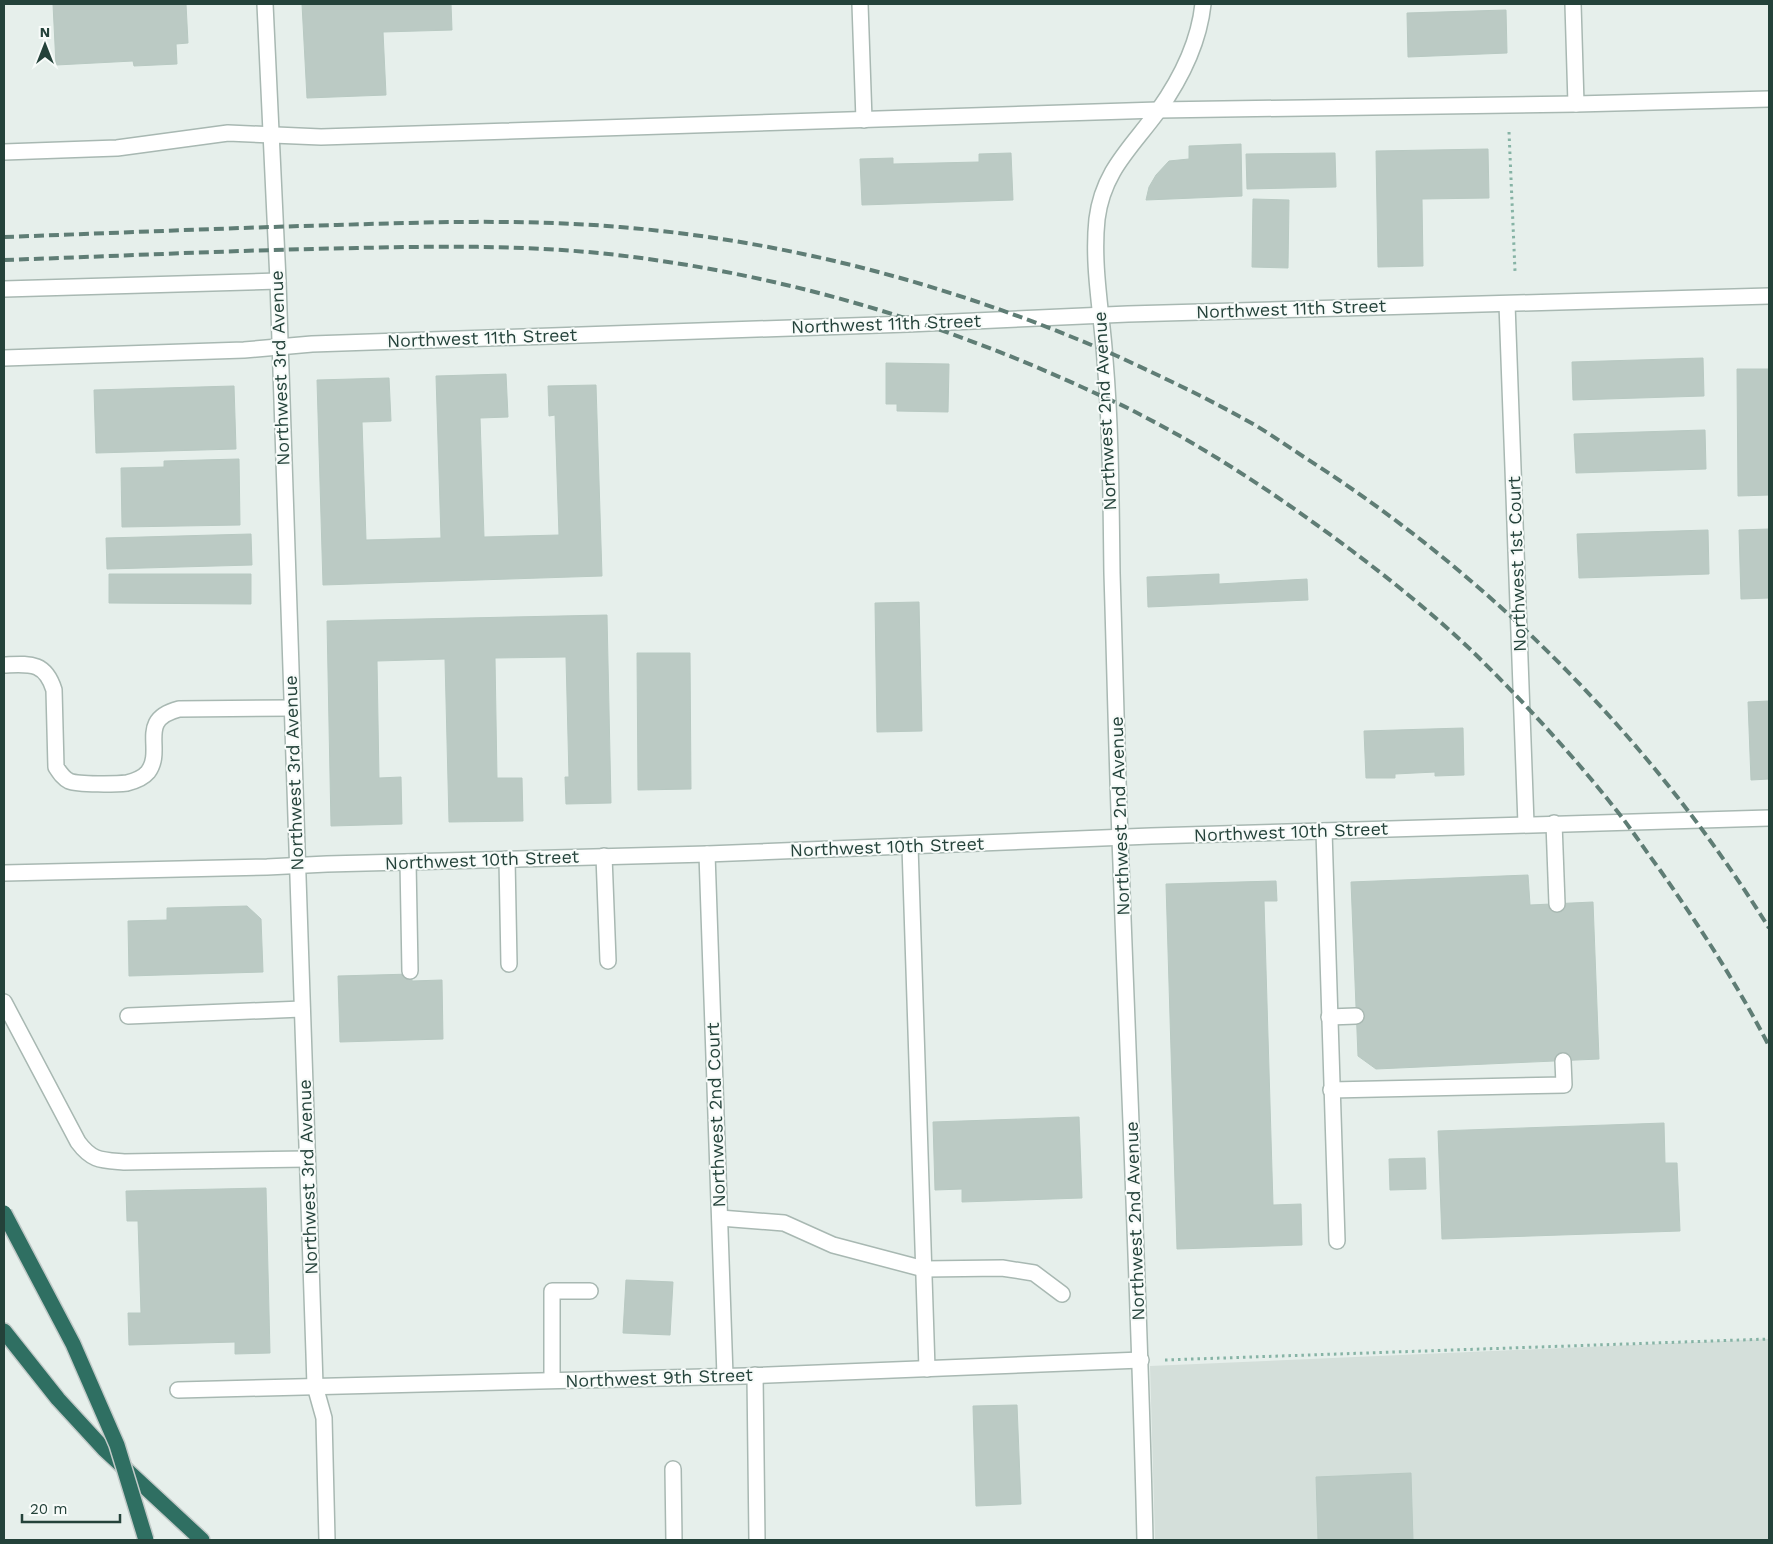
<svg xmlns="http://www.w3.org/2000/svg" width="1773" height="1544" viewBox="0 0 1773 1544" font-family="'Work Sans',sans-serif">
	<style>
		.built { fill: #d4dfda }
		.building { fill: #bbcac4; stroke: #b8c9c2 }
		.lines { fill: none; stroke-linecap: round; stroke-linejoin: round }
		.service-casing { stroke: #a8b8b2; stroke-width: 18 }
		.minor-casing { stroke: #a8b8b2; stroke-width: 18 }
		.tertiary-casing { stroke: #a8b8b2; stroke-width: 18 }
		.motorway-casing { stroke: #c2cac8; stroke-width: 18 }
		.path { stroke: #86b3a5; stroke-width: 3; stroke-dasharray: 2.5 4; stroke-linecap: butt }
		.service { stroke: #fff; stroke-width: 15 }
		.minor { stroke: #fff; stroke-width: 15 }
		.tertiary { stroke: #fff; stroke-width: 15 }
		.motorway { stroke: #2f6f62; stroke-width: 15 }
		.rail { stroke: #5f7d75; stroke-width: 4; stroke-dasharray: 10 5; stroke-linecap: butt }
		.motorway-bridge-casing { stroke: #c2cac8; stroke-width: 18; stroke-linecap: butt }
		.motorway-bridge { stroke: #2f6f62; stroke-width: 15 }
		.labels { text-anchor: middle; stroke-width: 4; stroke-linejoin: round; paint-order: stroke }
		.street-label { font-size: 18px; fill: #24423a; stroke: #f7fbf9 }
	</style>
	<rect width="100%" height="100%" fill="#e6efeb"/>
	<!-- built -->
	<path class="built" d="M1769,1339V1540H1155L1150,1366Z"/>
	<!-- building -->
	<g class="building">
		<path d="M53,4H186L188,43L176,44L177,64L134,66L133,61L56,65Z"/>
		<path d="M302,4H451L452,30L383,32L386,95L307,98Z"/>
		<path d="M1506,10L1507,53L1408,57L1407,13Z"/>
		<path d="M1241,144L1242,196L1146,200L1149,187L1156,175L1169,161L1189,159V146Z"/>
		<path d="M1488,149L1489,198L1422,199L1423,266L1378,267L1376,151Z"/>
		<path d="M1011,153L1013,200L862,205L860,159L893,158V164L979,162V154Z"/>
		<path d="M1335,153L1336,187L1247,189L1246,154Z"/>
		<path d="M1253,199L1289,200L1288,268L1252,267Z"/>
		<path d="M1703,358L1704,396L1573,400L1572,362Z"/>
		<path d="M886,363L949,364L948,412L897,411V404H886Z"/>
		<path d="M1737,369H1769V495L1738,496Z"/>
		<path d="M506,374L508,417L480,418L484,537L559,535L555,415L549,416L548,386L596,385L602,576L323,585L317,380L389,378L391,421L362,422L366,540L441,538L436,376Z"/>
		<path d="M234,386L236,449L96,453L94,390Z"/>
		<path d="M1705,430L1706,469L1576,473L1574,434Z"/>
		<path d="M239,459L240,525L122,527L121,468L164,467V461Z"/>
		<path d="M1769,529V598L1741,599L1739,530Z"/>
		<path d="M1708,530L1709,574L1579,578L1577,534Z"/>
		<path d="M251,534L252,565L107,569L106,538Z"/>
		<path d="M109,574H251V604L109,603Z"/>
		<path d="M1219,574V584L1307,579L1308,600L1148,607L1147,577Z"/>
		<path d="M919,602L922,731L877,732L875,603Z"/>
		<path d="M607,615L611,803L566,804L565,777H569L566,657L495,658L497,778H522L523,821L449,822L445,659L377,661L379,778L401,777L402,824L331,826L327,621Z"/>
		<path d="M637,653H690L691,789L638,790Z"/>
		<path d="M1769,701V779L1751,780L1748,702Z"/>
		<path d="M1463,728L1464,775L1435,776V772L1395,774V778H1366L1364,731Z"/>
		<path d="M1528,875L1530,905L1593,902L1599,1059L1376,1069L1358,1056L1351,882Z"/>
		<path d="M1276,881L1277,901H1264L1273,1205L1301,1204L1302,1245L1177,1249L1166,884Z"/>
		<path d="M247,906L261,919L263,972L129,976L128,921L167,920V908Z"/>
		<path d="M412,974V981L442,980L443,1039L340,1042L338,976Z"/>
		<path d="M1079,1117L1082,1198L962,1202V1189L935,1190L933,1122Z"/>
		<path d="M1664,1123L1665,1163H1677L1680,1231L1442,1239L1438,1131Z"/>
		<path d="M1425,1158L1426,1189L1390,1190L1389,1159Z"/>
		<path d="M266,1188L270,1353L235,1354V1342L129,1345L128,1313H141L138,1221H127L126,1191Z"/>
		<path d="M626,1280L673,1282L670,1335L623,1333Z"/>
		<path d="M1017,1405L1021,1504L976,1506L973,1406Z"/>
		<path d="M1411,1473L1413,1540H1318L1316,1477Z"/>
	</g>
	<g class="lines">
		<!-- service casing -->
		<g class="service-casing">
			<g id="service">
				<path d="M4,289L278,281"/>
				<path d="M4,665C29,664 45,661 54,690L56,767C60,773 63,778 69,781C78,785 118,784 127,783C135,781 143,778 148,772C165,749 136,720 179,709L292,708"/>
				<path d="M1554,823L1557,904"/>
				<path d="M1324,831L1337,1241"/>
				<path d="M910,846L927,1369"/>
				<path d="M604,856L608,961"/>
				<path d="M507,859L509,964"/>
				<path d="M408,862L410,971"/>
				<path d="M4,1002L78,1142C92,1161 101,1160 124,1162L307,1159"/>
				<path d="M128,1016L302,1009"/>
				<path d="M1329,1017L1356,1016"/>
				<path d="M1331,1090L1564,1085L1563,1061"/>
				<path d="M720,1218L784,1223L833,1245L924,1269L1002,1268L1034,1273L1062,1294"/>
				<path d="M755,1375L757,1540"/>
				<path d="M552,1380V1291H590"/>
				<path d="M673,1469L674,1540"/>
			</g>
		</g>
		<!-- minor casing -->
		<g class="minor-casing">
			<g id="minor">
				<path d="M860,4L864,120"/>
				<path d="M1573,4L1576,104"/>
				<path d="M4,152L117,148L228,133L321,137L1158,110L1576,104L1769,99"/>
				<path d="M1507,304L1526,824"/>
				<path d="M707,854L725,1376"/>
				<path d="M178,1390L745,1376L1141,1360"/>
			</g>
		</g>
		<!-- tertiary casing -->
		<g class="tertiary-casing">
			<g id="tertiary">
				<path d="M265,4L278,281L314,1354L315,1386L324,1418L327,1540"/>
				<path d="M4,358L244,350L312,344L908,324L1128,314L1769,296"/>
				<path d="M4,873L267,867L327,864L707,854L1151,836L1769,818"/>
				<path d="M1145,1540C1140,1315 1129,1089 1121,864C1117,767 1115,670 1112,573C1111,502 1111,431 1105,360C1102,314 1092,266 1097,219C1103,171 1131,148 1158,111C1180,80 1199,42 1203,4"/>
			</g>
		</g>
		<!-- motorway casing -->
		<g class="motorway-casing">
			<path id="motorway" d="M4,1331L58,1399L104,1449L202,1540"/>
		</g>
		<!-- path -->
		<g class="path">
			<path d="M1509,132L1515,271"/>
			<path d="M1165,1360L1769,1339"/>
		</g>
		<!-- service -->
		<use href="#service" class="service"/>
		<!-- minor -->
		<use href="#minor" class="minor"/>
		<!-- tertiary -->
		<use href="#tertiary" class="tertiary"/>
		<!-- motorway -->
		<use href="#motorway" class="motorway"/>
		<!-- rail -->
		<g class="rail">
			<path d="M4,237C115,233 226,228 337,225C431,222 526,219 620,227C792,241 960,287 1117,356C1160,376 1203,396 1244,419C1265,430 1284,444 1304,457C1491,576 1652,740 1769,928"/>
			<path d="M4,260C121,256 239,250 357,248C444,246 530,245 617,255C779,274 936,320 1084,388C1103,397 1123,405 1141,415C1215,453 1284,500 1351,550C1392,581 1433,614 1470,649C1522,700 1572,754 1617,811C1632,830 1645,850 1660,870C1700,927 1737,984 1769,1046"/>
		</g>
		<!-- motorway-bridge casing -->
		<g class="motorway-bridge-casing">
			<path id="motorway-bridge" d="M4,1213L73,1344L117,1445L146,1540"/>
		</g>
		<!-- motorway-bridge -->
		<use href="#motorway-bridge" class="motorway-bridge"/>
	</g>
	<g class="labels">
		<!-- street labels -->
		<g class="street-label">
			<text transform="translate(1291 309) rotate(-2)" y="6">Northwest 11th Street</text>
			<text transform="translate(886 324) rotate(-2)" y="6">Northwest 11th Street</text>
			<text transform="translate(482 338) rotate(-2)" y="6">Northwest 11th Street</text>
			<text transform="translate(280 368) rotate(-92)" y="6">Northwest 3rd Avenue</text>
			<text transform="translate(1105 411) rotate(-93)" y="6">Northwest 2nd Avenue</text>
			<text transform="translate(1517 564) rotate(-92)" y="6">Northwest 1st Court</text>
			<text transform="translate(294 773) rotate(-92)" y="6">Northwest 3rd Avenue</text>
			<text transform="translate(1120 816) rotate(-92)" y="6">Northwest 2nd Avenue</text>
			<text transform="translate(1291 832) rotate(-2)" y="6">Northwest 10th Street</text>
			<text transform="translate(887 847) rotate(-2)" y="6">Northwest 10th Street</text>
			<text transform="translate(482 860) rotate(-2)" y="6">Northwest 10th Street</text>
			<text transform="translate(716 1115) rotate(-92)" y="6">Northwest 2nd Court</text>
			<text transform="translate(308 1177) rotate(-92)" y="6">Northwest 3rd Avenue</text>
			<text transform="translate(1135 1221) rotate(-92)" y="6">Northwest 2nd Avenue</text>
			<text transform="translate(659 1378) rotate(-2)" y="6">Northwest 9th Street</text>
		</g>
	</g>
	<!-- border -->
	<rect width="1773" height="1544" fill="none" stroke="#24423a" stroke-width="10"/>
	<!-- north arrow -->
	<g transform="translate(45 45)" stroke="#f7fbf9" stroke-width="4" paint-order="stroke">
	<path d="M0-4L9 19L0 12L-9 19Z" fill="#24423a"/>
	<text y="-8" font-size="14" font-weight="bold" text-anchor="middle" fill="#24423a">N</text>
	</g>
	<!-- scale -->
	<path d="M22 1514v8h98v-8" fill="none" stroke="#24423a" stroke-width="2.5"/>
	<text x="30" y="1514" font-size="15" fill="#24423a" stroke="#f7fbf9" stroke-width="4" paint-order="stroke">20 m</text>
</svg>
